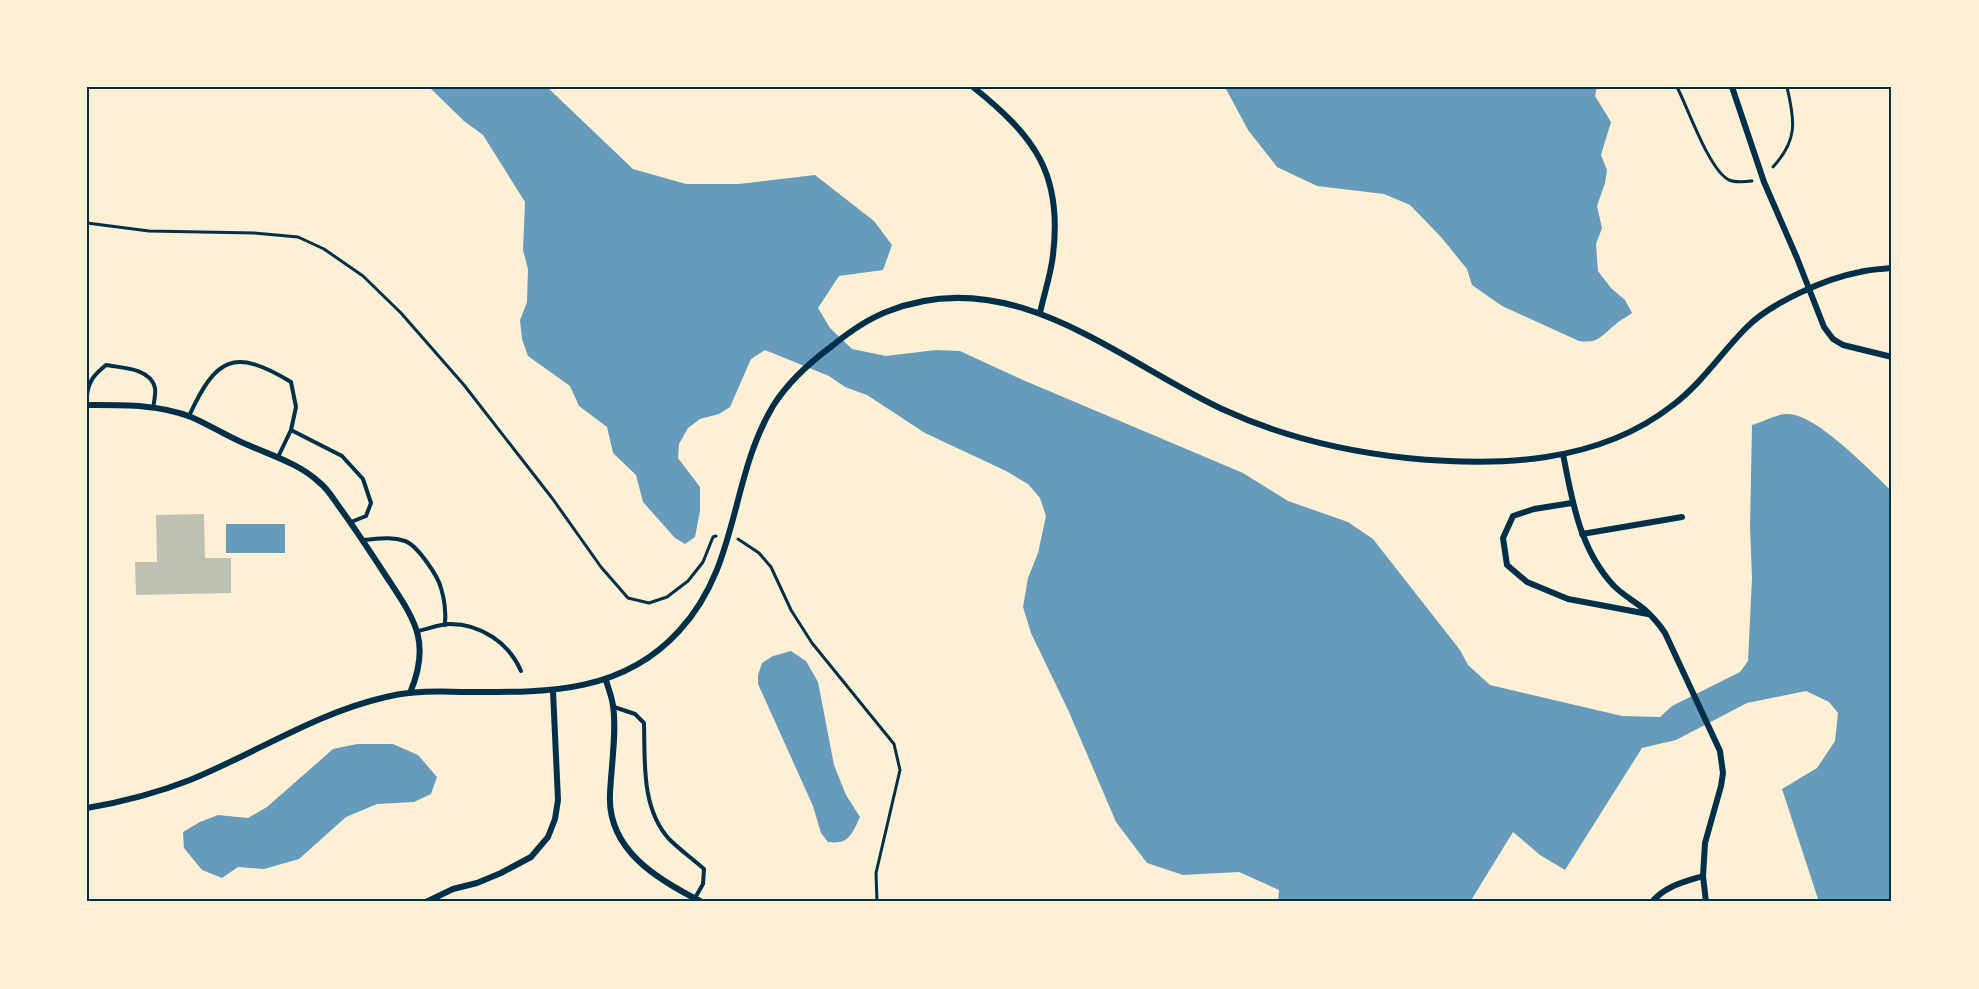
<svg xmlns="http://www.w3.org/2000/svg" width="1979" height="989" viewBox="0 0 1979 989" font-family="'DejaVu Sans',sans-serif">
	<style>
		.water { fill: #669bbc }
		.building { fill: #bec0b2 }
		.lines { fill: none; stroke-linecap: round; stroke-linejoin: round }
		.path { stroke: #003049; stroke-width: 3 }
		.service { stroke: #003049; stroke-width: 4 }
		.minor { stroke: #003049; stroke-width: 6 }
		.neatline { fill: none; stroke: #003049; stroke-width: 2 }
	</style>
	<rect width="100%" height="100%" fill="#fdf0d5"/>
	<!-- water -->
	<g class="water">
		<path d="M429,87H547L633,169L686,184H739L815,175L874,221L892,245L883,270L839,276L818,308L830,328L852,349L886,356L936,350L960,351L1023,380L1243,473L1288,501L1348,522L1373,539L1460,650L1468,665L1490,685L1622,716L1660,717L1672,706L1740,672L1748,661L1752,578L1750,527L1752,425C1762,422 1776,414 1787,414C1816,413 1870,471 1892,491V902H1819L1782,789L1817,768L1835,741L1838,713L1829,702L1806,691L1747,703L1676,740L1642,748L1565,870L1540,855L1513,832L1470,902H1278L1279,890L1239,872L1183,875L1147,863L1116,822L1069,712L1031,633L1023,607L1028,578L1038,553L1046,516L1040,498L1028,484L1006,471L925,433L867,395L845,387L829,376L765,350L751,359L730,407L719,414L700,419L688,428L679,444L678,458L700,487V511L695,537L685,544L675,538L643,502L636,475L613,453L607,427L579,406L570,386L528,356L522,339L520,320L527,302L528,269L523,250L525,202L483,135L464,121Z"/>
		<path d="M1225,87H1597L1595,96L1611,122L1601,155L1607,170L1605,183L1597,206L1602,228L1596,244L1598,271L1611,288L1625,300L1632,313C1627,317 1620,320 1616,324C1602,335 1599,344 1579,341L1502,306L1472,285L1467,269L1441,237L1410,205L1384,194L1317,186L1277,167L1248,130Z"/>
		<rect x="226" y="524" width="59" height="29"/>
		<path d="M791,651L806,661L818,682L834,765L846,795L860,817C852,834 849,845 828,842L821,833L813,806L758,684V675L762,663L773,656Z"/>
		<path d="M357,744H393L418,755L437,777L431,794L414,802L377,804L346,817L299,859L264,869L238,867L222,878L202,870L184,848L183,832L200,822L218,815L248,818L267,807L333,749Z"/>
	</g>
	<!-- building -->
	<path class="building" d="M204,514L205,558H231V593L136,595L135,562H157L156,515Z"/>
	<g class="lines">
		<!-- path -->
		<g class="path">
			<path d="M1677,87C1688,108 1709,170 1729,180C1736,183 1744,182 1752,181"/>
			<path d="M1773,167C1798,140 1795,121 1787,87"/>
			<path d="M87,223L149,231L254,233L298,237L324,249L363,276L401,313L464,385L552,498L601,567L628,598L649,603L667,597L688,581L703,562L713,537L716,536"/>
			<path d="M738,539L759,553L771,567L791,610L812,643L894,744L900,770L876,873L877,902"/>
		</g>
		<!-- service -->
		<g class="service">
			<path d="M87,396C88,381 95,374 106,365C122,368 151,368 155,388C156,394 154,402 153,408"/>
			<path d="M189,416C216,358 233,347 291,382L296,407L291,430L278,457"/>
			<path d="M291,430L342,456L363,479L371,503L366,516L351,522"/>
			<path d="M363,540C377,539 391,536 405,541C417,545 438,576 441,588C445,601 446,612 445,625"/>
			<path d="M418,631C428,629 440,624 450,624C481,624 509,643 521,671"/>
			<path d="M614,707L635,714L644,723C645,761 641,808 669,839C680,850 693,859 704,869L703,884L695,898"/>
		</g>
		<!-- minor -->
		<g class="minor">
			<path d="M973,87C1034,136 1063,173 1053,255C1051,274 1044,294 1040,313"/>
			<path d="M1732,87L1764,182L1797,258L1824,327L1833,339L1843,345L1892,357"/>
			<path d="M87,405C121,405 159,404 191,417C210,425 228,437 248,445C273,456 300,464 320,483C328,489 334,500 340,508C356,530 371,553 386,576C414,619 432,641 410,693"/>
			<path d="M1563,454C1572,501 1580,550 1614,586C1623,595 1634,601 1644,609C1652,616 1659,624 1665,633L1720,751L1723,773L1721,786L1705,843L1703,876L1706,902"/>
			<path d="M1572,503L1534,509L1513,516L1503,538L1507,565L1527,582L1568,599L1648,614"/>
			<path d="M1582,534L1682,517"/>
			<path d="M606,680C608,688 612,697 613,706C617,731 611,768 610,794C607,850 658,880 702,902"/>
			<path d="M87,808C122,802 157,793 190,780C256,753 316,713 386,697C410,691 436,691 461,692C541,692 620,696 679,631C740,565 729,480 773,406C788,382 809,363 832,346C849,332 866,320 886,312C1011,261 1116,359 1222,409C1280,436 1343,451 1407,458C1498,467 1598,464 1673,405C1702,383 1721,353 1746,328C1770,303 1827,278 1860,272C1871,269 1882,269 1892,268"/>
			<path d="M426,902L453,889L477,883L501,873L531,857L548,837L555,819L558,800L553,691"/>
			<path d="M1652,902C1665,886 1684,882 1703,876"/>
		</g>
	</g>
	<!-- border -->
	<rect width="1979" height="989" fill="none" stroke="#fdf0d5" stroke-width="177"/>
	<rect x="88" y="88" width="1802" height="812" class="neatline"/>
</svg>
